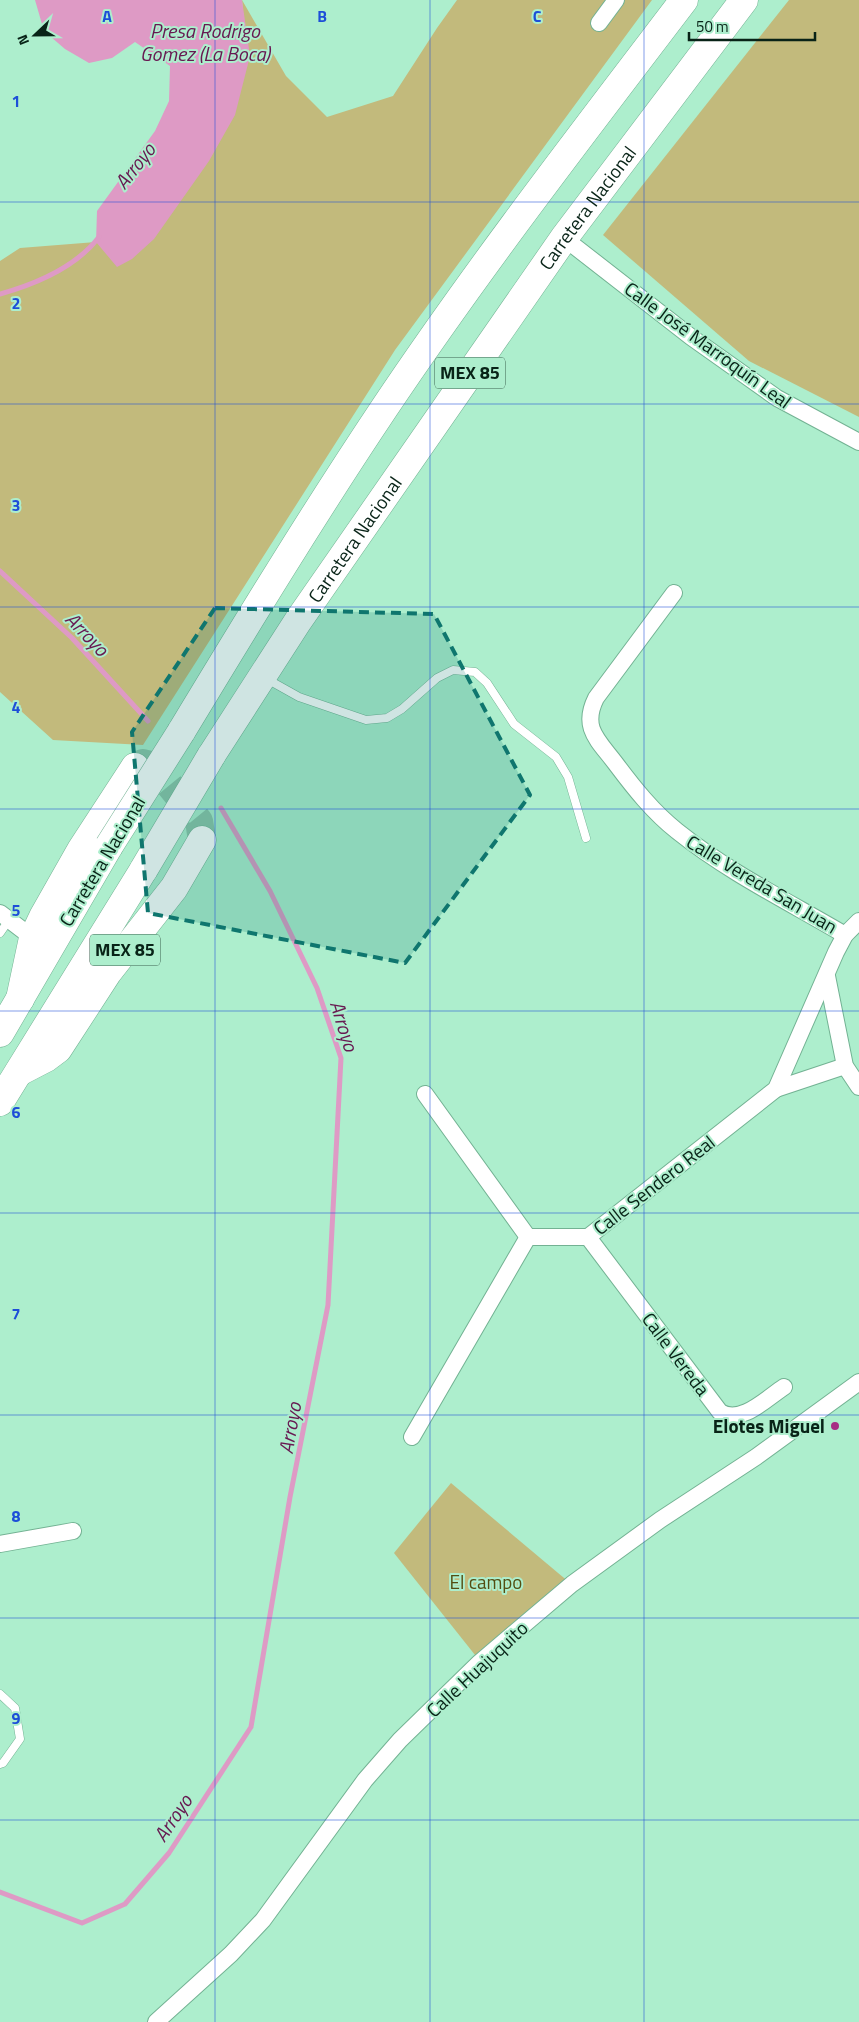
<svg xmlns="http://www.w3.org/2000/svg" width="859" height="2022" viewBox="0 0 859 2022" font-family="'Titillium Web',sans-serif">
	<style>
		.green { fill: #c2ba7c }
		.water { fill: #de9ac5 }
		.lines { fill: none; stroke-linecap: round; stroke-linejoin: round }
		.stream { stroke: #de9ac5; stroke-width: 5 }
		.highway-tunnel { stroke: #8cc5a9; stroke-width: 28; stroke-dasharray: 28 14; stroke-linecap: butt }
		.lane-casing { stroke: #73b293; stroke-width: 9 }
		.street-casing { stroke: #73b293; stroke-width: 18 }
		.highway-casing { stroke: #73b293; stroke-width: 29 }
		.lane { stroke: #fff; stroke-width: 8 }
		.street { stroke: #fff; stroke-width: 16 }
		.highway { stroke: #fff; stroke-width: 28 }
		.highway-bridge-casing { stroke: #73b293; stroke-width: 29; stroke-linecap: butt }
		.highway-bridge { stroke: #fff; stroke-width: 28 }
		.marked { fill: #0f766e; fill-opacity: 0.2; stroke: #0f766e; stroke-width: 4; stroke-dasharray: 10 6; stroke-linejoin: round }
		.grid { fill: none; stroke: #1d4ed8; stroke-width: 1; stroke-opacity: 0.55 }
		.poi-dot { fill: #a72e84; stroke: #adeecd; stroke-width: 2 }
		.labels { text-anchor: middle; stroke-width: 4; stroke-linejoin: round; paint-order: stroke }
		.shield { fill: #adeecd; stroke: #3a604e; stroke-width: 1 }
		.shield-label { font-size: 18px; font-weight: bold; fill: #082317 }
		.street-label { font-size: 19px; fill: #082317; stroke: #adeecd }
		.poi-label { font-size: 19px; font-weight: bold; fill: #082317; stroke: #adeecd; text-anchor: end }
		.park-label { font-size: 19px; fill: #544d12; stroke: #adeecd }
		.water-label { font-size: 20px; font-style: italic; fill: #671951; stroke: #adeecd }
		.grid-label { font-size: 16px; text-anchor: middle; font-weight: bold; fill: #1d4ed8; stroke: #adeecd; stroke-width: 4; stroke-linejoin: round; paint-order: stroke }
	</style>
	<rect width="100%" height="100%" fill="#adeecd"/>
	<!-- green -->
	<g class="green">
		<path d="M242,0L286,76L327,117L393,96L437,28L457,0H652L395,350L143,745L53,740L0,692V261L20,248L96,242L244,25Z"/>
		<path d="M789,0H859V417L749,361L603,235Z"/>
		<path d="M451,1483L570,1583L479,1660L394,1553Z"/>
	</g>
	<!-- water -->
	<path class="water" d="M35,0H242L250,56L235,115L209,161L154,239L132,259L117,267L96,242L97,211L155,131L169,101L170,66L135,42L112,58L89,63L65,49L44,31Z"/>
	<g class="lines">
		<!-- stream -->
		<g class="stream">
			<path d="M0,294C36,284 76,267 99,237"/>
			<path d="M0,571L72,638L148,721"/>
			<path d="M0,1892L82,1923L125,1904L169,1853L251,1727L290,1497L328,1305L341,1058L317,988L270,891L221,808"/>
		</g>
		<!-- highway-tunnel -->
		<path class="highway-tunnel" d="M137,765L143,763L151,765L163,777L199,821L202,840"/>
		<!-- lane casing -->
		<g class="lane-casing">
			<g id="lane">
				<path d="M265,678L299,697L366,720L387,718L402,709L437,678L453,670L475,672L487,683L514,724L556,757L568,777L586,838"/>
				<path d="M0,933L9,920"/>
				<path d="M0,1694L15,1708L20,1739L3,1763L0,1764"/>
			</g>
		</g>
		<!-- street casing -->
		<g class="street-casing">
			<g id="street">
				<path d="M599,23L616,0"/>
				<path d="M564,238L691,337L777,398L859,442"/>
				<path d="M674,593L596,698C581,728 598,740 616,764C634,788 653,812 677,831C728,872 789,902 845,935"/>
				<path d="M0,913L33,938"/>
				<path d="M827,976L845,1066L859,1087"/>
				<path d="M776,1089L845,1066"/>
				<path d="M425,1094L528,1237"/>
				<path d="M588,1237L720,1412C741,1425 767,1398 784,1387"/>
				<path d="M412,1437L528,1237H588L776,1089L836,952L845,935L859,921"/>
				<path d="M0,1544L73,1531"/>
				<path d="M156,2022L231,1954L263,1920L365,1780L400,1740L480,1662L572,1584L660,1520L756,1457L859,1382"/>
			</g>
		</g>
		<!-- highway casing -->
		<g class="highway-casing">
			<g id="highway">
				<path d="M181,732C247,623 314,513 385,407C479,267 582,134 684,0"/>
				<path id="s1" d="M211,756L298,621L564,238L744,0"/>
				<path d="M20,999L33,938L43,917L81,850L135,767"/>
				<path d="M0,1033L109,846"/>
				<path d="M19,1072L46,1058L58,1049L108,972L174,888L202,840"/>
				<path d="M0,1102L144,869"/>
			</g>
		</g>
		<!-- lane -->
		<use href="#lane" class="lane"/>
		<!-- street -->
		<use href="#street" class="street"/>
		<!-- highway -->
		<use href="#highway" class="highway"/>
		<!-- highway-bridge casing -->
		<g class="highway-bridge-casing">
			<g id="highway-bridge">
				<path d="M109,846L181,732"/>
				<path d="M144,869L211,756"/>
			</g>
		</g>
		<!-- highway-bridge -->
		<use href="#highway-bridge" class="highway-bridge"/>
	</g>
	<!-- marked area -->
	<path class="marked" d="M215,608L434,614L530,795L405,963L148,913L132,732Z"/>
	<!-- grid -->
	<path class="grid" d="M215,0V2022M430,0V2022M644,0V2022M0,202H859M0,404H859M0,607H859M0,809H859M0,1011H859M0,1213H859M0,1415H859M0,1618H859M0,1820H859"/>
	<!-- markers -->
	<circle class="poi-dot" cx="835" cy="1426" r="5"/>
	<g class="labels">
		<!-- shield labels -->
		<g class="shield">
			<rect x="435" y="357.5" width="70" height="31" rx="4"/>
			<rect x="90" y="934.5" width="70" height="31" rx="4"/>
		</g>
		<g class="shield-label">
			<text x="470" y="379">MEX 85</text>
			<text x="125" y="956">MEX 85</text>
		</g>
		<!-- street labels -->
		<g class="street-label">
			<text dy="7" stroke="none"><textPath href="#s1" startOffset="665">Carretera Nacional</textPath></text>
			<text transform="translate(708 345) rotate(36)" y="7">Calle José Marroquín Leal</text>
			<text dy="7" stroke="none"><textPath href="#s1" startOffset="260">Carretera Nacional</textPath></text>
			<text transform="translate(102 861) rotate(-59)" y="7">Carretera Nacional</text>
			<text transform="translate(762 884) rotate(31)" y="7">Calle Vereda San Juan</text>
			<text transform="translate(654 1185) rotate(-38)" y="7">Calle Sendero Real</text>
			<text transform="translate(676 1354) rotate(53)" y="7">Calle Vereda</text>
			<text transform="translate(477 1669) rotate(-43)" y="7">Calle Huajuquito</text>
		</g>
		<!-- poi labels -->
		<g class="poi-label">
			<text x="825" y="1433">Elotes Miguel</text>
		</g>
		<!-- park labels -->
		<g class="park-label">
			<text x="486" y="1589">El campo</text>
		</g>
		<!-- water labels -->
		<g class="water-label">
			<text x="205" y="38">Presa Rodrigo<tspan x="205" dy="23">Gomez (La Boca)</tspan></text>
			<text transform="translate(135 166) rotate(-52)" y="7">Arroyo</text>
			<text transform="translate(87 634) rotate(46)" y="7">Arroyo</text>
			<text transform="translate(344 1026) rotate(73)" y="7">Arroyo</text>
			<text transform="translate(290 1428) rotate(-80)" y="7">Arroyo</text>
			<text transform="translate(173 1818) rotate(-56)" y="7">Arroyo</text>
		</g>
	</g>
	<g class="grid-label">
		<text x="107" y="22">A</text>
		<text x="322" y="22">B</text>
		<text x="537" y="22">C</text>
		<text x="16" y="107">1</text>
		<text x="16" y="309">2</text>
		<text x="16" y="511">3</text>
		<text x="16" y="713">4</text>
		<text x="16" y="916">5</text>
		<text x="16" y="1118">6</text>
		<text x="16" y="1320">7</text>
		<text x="16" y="1522">8</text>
		<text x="16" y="1724">9</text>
	</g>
	<!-- north arrow -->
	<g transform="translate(35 35) rotate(248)" stroke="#adeecd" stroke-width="4" paint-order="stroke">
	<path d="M0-4L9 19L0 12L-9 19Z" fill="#082317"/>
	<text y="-8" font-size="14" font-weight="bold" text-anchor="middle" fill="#082317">N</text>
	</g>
	<!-- scale -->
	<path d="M689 32v8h126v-8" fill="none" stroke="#082317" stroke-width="2.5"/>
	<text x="696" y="32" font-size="15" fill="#082317" stroke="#adeecd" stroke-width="4" paint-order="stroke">50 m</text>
</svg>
